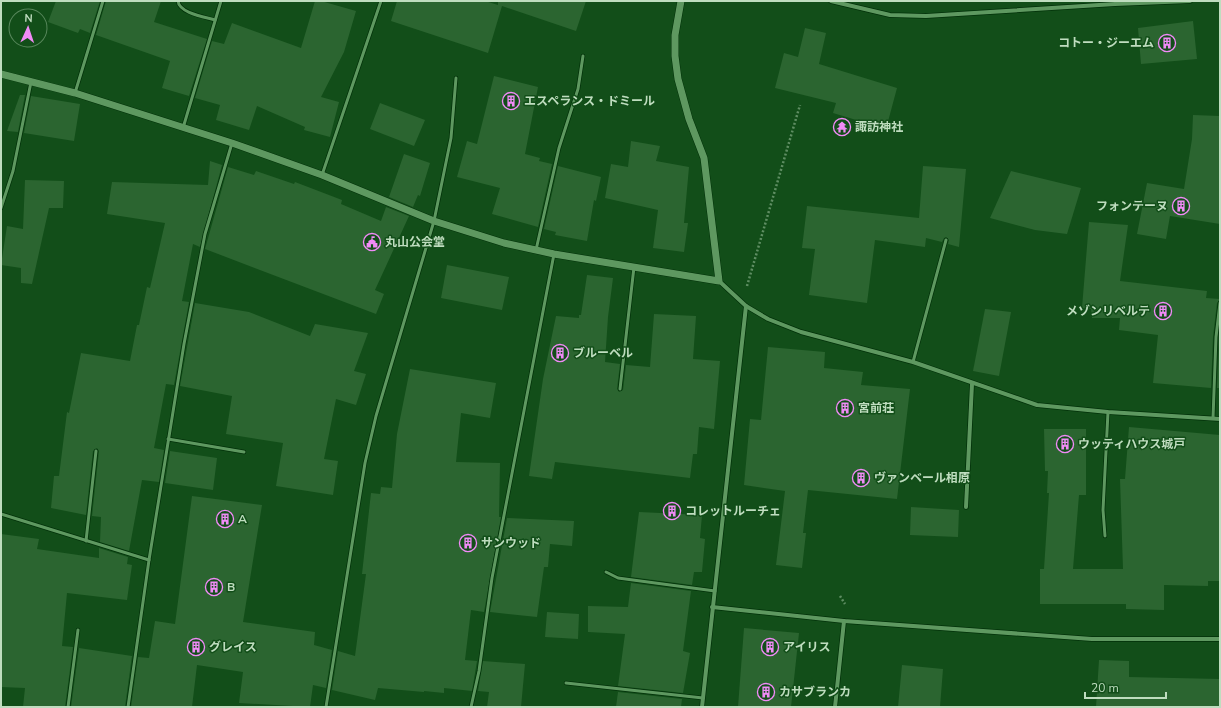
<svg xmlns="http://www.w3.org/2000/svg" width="1221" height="708" viewBox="0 0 1221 708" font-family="'Nunito Sans','Noto Sans JP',sans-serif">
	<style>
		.building { fill: #2b6530 }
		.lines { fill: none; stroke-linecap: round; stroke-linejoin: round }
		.service-casing { stroke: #023109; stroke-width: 4.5 }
		.minor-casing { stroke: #023109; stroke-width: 5.5 }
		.tertiary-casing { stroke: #023109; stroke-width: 8 }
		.path { stroke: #5f8e63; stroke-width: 2.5; stroke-dasharray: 2 2; stroke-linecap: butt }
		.service { stroke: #5e9860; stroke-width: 3 }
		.minor { stroke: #5e9860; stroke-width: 4 }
		.tertiary { stroke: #5e9860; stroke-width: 7 }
		.labels { text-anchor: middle; stroke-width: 3; stroke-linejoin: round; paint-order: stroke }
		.poi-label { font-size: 12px; font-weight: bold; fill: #bfddbf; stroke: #124e19; text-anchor: start }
	</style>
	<rect width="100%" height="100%" fill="#124e19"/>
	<!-- building -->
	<g class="building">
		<path d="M56,1H100L90,33L80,29L78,33L48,22Z"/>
		<path d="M106,1H161L154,22L207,39L189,96L162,88L170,61L96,35Z"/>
		<path d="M315,1H321L356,11L344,52L321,97L339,102L330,137L304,130L305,127L257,106L249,130L216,120L220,105L195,98L212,41L224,44L232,23L301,48Z"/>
		<path d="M397,1H485L498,5V1H586L576,31L502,6L488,53L391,21Z"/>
		<path d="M1193,21L1197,59L1141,64L1138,28Z"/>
		<path d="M805,28L826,33L819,64L897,88L886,129L833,113L836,103L775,88L784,53L798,57Z"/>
		<path d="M494,76L538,87L525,154L540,158L539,161L552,164L538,227L492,214L500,188L457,177L467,141L477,144Z"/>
		<path d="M20,95H25L18,132L7,131Z"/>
		<path d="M31,96L80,104L74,141L24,133Z"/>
		<path d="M380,103L425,120L414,146L370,129Z"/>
		<path d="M1193,115L1220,116V224L1170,216L1166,239L1137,234L1147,183L1184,189L1192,139Z"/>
		<path d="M631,141L660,146L656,161L689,167L684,223H688L684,252L653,248L658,210L605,198L611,164L628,167Z"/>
		<path d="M404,154L430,163L420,196L418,195L413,207L389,197Z"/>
		<path d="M210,161L222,165L200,247L193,244L182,301L189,302L174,385L166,384L154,448L164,450L159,482L142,480L129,551L100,542L101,517L92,516L99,451L97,448L93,451L86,515L51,508L54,476H59L67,412L69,413L81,353L130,361L137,325H139L147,287L150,288L165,223L107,214L112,182L208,185Z"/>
		<path d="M558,166L601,177L596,201L594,200L587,241L555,235L556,232L544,229Z"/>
		<path d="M923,166L966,169L959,247L948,244L949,240L946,237L944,238L942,242L926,238L925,247L875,240L867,303L809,295L815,249L802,248L807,206L919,218Z"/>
		<path d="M228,167L254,175L256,171L294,184L295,182L342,200L341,204L381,221L386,207L409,216L375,290L384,294L376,314L205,249Z"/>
		<path d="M1011,171L1081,188L1067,234L1035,230L990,218Z"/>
		<path d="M25,180L64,181L63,208H49L32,284L21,283V268L1,265L7,226L23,229Z"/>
		<path d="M1089,222L1128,225L1120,281L1207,291L1206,298L1220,299L1217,303L1213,337L1211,388L1153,383L1158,335L1119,330L1120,318H1092L1091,309L1082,308Z"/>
		<path d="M447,265L509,277L502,310L441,298Z"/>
		<path d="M587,275L613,278L608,317L605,362L620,364L617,389L619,392L623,390L626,365L650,367L654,314L696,316L693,359L720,361L714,429L699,427L697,454H693L690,478L555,462L552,479L529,476L543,379L556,316L579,318V315H581Z"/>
		<path d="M195,303L249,312L310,336L315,324L368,333L354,371L366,374L356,405L336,399L324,459L338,461L333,495L276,486L283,443L226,434L232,396L180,386Z"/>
		<path d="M985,309L1011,312L999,376L973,371Z"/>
		<path d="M1220,329V388H1217Z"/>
		<path d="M768,347L825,352L824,368L863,372L861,385L910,389L897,499L808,490L803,533H806L802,568L776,565L785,491L744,485L750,419L761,420Z"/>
		<path d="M410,369L496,383L490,418L461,413L456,462L500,463L499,517H501L484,612L471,610L465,660L477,661L472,691L444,688V693L424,691V692L378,688L375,700L332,690L338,651L355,656L366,574H362L371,493L380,494L381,487L392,488L397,434Z"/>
		<path d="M1129,427L1220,435V581H1208V586L1164,585V610L1126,609V604H1040V569H1044L1049,493H1047L1048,471H1045L1044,429H1086V495H1079L1073,569H1123L1120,479H1125Z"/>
		<path d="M170,451L217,458L213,490L165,483Z"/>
		<path d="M192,496L262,505L243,622L315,632L314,645L332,650L326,688L313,685L310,707L239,703L243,672L197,665L192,707H131L138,657L149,658L155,621L175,624Z"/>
		<path d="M911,507L959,510L958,537L910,535Z"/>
		<path d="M639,512L702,515L700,538L705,539L702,572H694L692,585L631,577Z"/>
		<path d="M507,518L574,521L572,546L550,544L548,567H544L537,617L490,612Z"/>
		<path d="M1,534L39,539L37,549L99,558V548L128,557L127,564L132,565L127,600L67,593L62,646L73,647L65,707H23L25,688L1,687Z"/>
		<path d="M631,583L691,591L683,651L690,653L683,693L618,686L625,634L588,632V606L628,607Z"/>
		<path d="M547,612L579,614L578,639L545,637Z"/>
		<path d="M744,628L799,633L791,707H738Z"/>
		<path d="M79,648L132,656L125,707H71Z"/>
		<path d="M1099,660L1129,661V677L1220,679V707H1096Z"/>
		<path d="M483,661L525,664L521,707H487L489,692L478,691Z"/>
		<path d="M902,665L943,669L940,707H898Z"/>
		<path d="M618,692L682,699L681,707H616Z"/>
	</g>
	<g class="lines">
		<!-- service casing -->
		<g class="service-casing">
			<g id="service">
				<path d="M178,1C179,13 205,17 215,20"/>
				<path d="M75,93L103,1"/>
				<path d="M183,128L221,1"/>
				<path d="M322,175L381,1"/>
				<path d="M1,208L13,171L31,82"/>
				<path d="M536,250L559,148L578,89L583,56"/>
				<path d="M913,362L946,240"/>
				<path d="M620,389L634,267"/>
				<path d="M1213,418L1216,337L1220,303"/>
				<path d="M168,439L244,452"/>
				<path d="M1,514L149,560"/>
				<path d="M1105,536L1103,510L1108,412"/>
				<path d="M86,541L96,451"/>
				<path d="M606,572L618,578L715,591"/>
				<path d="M566,683L703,698"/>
				<path d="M68,707L78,630"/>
				<path d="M128,707L149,560L184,344L205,234L232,143"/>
				<path d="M326,707L365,463L376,416L434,221L451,138L456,78"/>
				<path d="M471,707L479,671L492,578L554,254"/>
			</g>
		</g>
		<!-- minor casing -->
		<g class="minor-casing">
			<g id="minor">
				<path d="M831,1L890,15L926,16L1115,4L1190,1"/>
				<path d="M746,306L768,319L801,332L913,362L1037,405L1108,412L1220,419"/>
				<path d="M966,507L972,384"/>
				<path d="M712,607L844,621L1092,639H1220"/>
				<path d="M702,707L746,306L719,281"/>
				<path d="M835,707L844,621"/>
			</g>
		</g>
		<!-- tertiary casing -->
		<g class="tertiary-casing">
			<path id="tertiary" d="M1,74L75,93L232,143L322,175L434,221L504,243L554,254L719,281L704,158L689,119L678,79L675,56V35L681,1"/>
		</g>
		<!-- path -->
		<g class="path">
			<path d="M747,286L800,105"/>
			<path d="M840,596L845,604"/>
		</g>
		<!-- service -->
		<use href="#service" class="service"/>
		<!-- minor -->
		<use href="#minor" class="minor"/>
		<!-- tertiary -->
		<use href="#tertiary" class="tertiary"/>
	</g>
	<!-- icons -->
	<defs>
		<g id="building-ring" transform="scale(0.9)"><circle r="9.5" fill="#124e19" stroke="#f08bf6" stroke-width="1.5"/><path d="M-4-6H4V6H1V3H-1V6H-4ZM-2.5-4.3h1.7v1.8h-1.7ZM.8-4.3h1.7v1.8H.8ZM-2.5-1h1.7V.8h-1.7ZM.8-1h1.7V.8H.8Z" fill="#f08bf6"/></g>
		<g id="temple-ring" transform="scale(0.9)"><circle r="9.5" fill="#124e19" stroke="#f08bf6" stroke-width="1.5"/><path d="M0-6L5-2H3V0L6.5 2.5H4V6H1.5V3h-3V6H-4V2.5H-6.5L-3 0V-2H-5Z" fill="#f08bf6"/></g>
		<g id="civic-ring" transform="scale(0.9)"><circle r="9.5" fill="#124e19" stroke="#f08bf6" stroke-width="1.5"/><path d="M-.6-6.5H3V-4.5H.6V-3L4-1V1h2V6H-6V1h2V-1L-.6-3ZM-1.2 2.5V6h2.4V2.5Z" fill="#f08bf6"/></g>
	</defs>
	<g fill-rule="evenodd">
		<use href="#building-ring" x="1167" y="43"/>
		<use href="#building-ring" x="511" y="101"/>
		<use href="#temple-ring" x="842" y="127"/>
		<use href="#building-ring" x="1181" y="206"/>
		<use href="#civic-ring" x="372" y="242"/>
		<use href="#building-ring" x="1163" y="311"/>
		<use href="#building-ring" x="560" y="353"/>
		<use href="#building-ring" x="845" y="408"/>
		<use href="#building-ring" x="1065" y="444"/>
		<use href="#building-ring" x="861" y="478"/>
		<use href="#building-ring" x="672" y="511"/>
		<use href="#building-ring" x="225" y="519"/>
		<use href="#building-ring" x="468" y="543"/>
		<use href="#building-ring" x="214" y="587"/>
		<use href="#building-ring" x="196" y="647"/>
		<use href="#building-ring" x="770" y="647"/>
		<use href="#building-ring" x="766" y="692"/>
	</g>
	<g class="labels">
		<!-- poi labels -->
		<g class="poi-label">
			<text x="1154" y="47" text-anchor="end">コトー・ジーエム</text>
			<text x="524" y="105">エスペランス・ドミール</text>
			<text x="855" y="131">諏訪神社</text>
			<text x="1168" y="210" text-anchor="end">フォンテーヌ</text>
			<text x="385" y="246">丸山公会堂</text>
			<text x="1150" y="315" text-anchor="end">メゾンリベルテ</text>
			<text x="573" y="357">ブルーベル</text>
			<text x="858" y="412">宮前荘</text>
			<text x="1078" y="448">ウッティハウス城戸</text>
			<text x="874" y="482">ヴァンベール相原</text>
			<text x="685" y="515">コレットルーチェ</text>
			<text x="238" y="523">A</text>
			<text x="481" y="547">サンウッド</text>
			<text x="227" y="591">B</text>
			<text x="209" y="651">グレイス</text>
			<text x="783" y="651">アイリス</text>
			<text x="779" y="696">カサブランカ</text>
		</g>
	</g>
	<!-- border -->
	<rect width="1221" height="708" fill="none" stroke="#bfddbf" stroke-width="4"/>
	<!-- north arrow -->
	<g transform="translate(28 28) rotate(3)"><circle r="19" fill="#124e19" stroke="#57875b"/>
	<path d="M0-3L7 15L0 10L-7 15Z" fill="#f08bf6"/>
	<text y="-6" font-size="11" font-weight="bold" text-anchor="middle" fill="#bfddbf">N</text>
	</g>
	<!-- scale -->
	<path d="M1085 692v6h81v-6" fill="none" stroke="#bfddbf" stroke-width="2"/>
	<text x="1091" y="692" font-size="12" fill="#bfddbf" stroke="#124e19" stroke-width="3" paint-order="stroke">20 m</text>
</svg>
